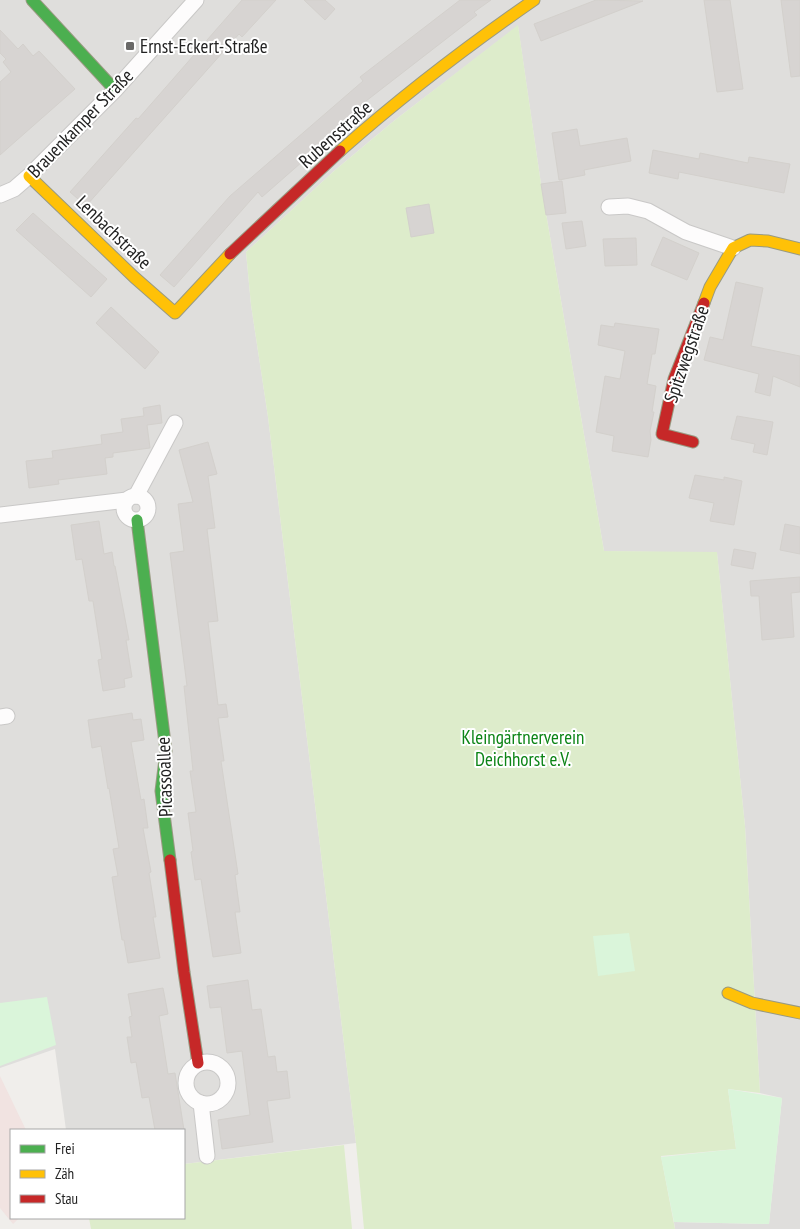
<svg xmlns="http://www.w3.org/2000/svg" width="800" height="1229" viewBox="0 0 800 1229" font-family="'PT Sans Narrow',sans-serif">
	<style>
		.residential { fill: #dfdedc }
		.commercial { fill: #f1e3e1 }
		.grass { fill: #ddeccb }
		.park { fill: #daf5da }
		.building { fill: #d7d4d2; stroke: #d3d0cc }
		.lines { fill: none; stroke-linecap: round; stroke-linejoin: round }
		.street-casing { stroke: #c9c8c7; stroke-width: 17 }
		.fast-casing { stroke: #999a82; stroke-width: 13 }
		.slow-casing { stroke: #999a82; stroke-width: 13 }
		.jam-casing { stroke: #999a82; stroke-width: 13 }
		.street { stroke: #fdfcfc; stroke-width: 15 }
		.fast { stroke: #4caf50; stroke-width: 11 }
		.slow { stroke: #ffc107; stroke-width: 11 }
		.jam { stroke: #c62828; stroke-width: 11 }
		.poi-dot { fill: #6a6968; stroke: #fff; stroke-width: 2 }
		.labels { text-anchor: middle; stroke-width: 4; stroke-linejoin: round; paint-order: stroke }
		.poi-label { font-size: 19px; fill: #222; stroke: #fff; text-anchor: start }
		.street-label { font-size: 19px; fill: #222; stroke: #fff }
		.park-label { font-size: 19px; fill: #0c8416; stroke: #fff }
	</style>
	<rect width="100%" height="100%" fill="#f0eeeb"/>
	<!-- residential -->
	<path class="residential" d="M0,0H800V1229H675L674,1222L769,1224L782,1098L760,1093L745,826L717,553L604,551L541,184L518,26L395,120L334,171L246,252L251,305L268,417L356,1143L184,1164V1130H66L55,1049L0,1068Z"/>
	<!-- commercial -->
	<path class="commercial" d="M0,1076L26,1130H11V1218H19L13,1224L0,1208Z"/>
	<!-- grass -->
	<g class="grass">
		<path d="M518,25L541,184L604,551L717,552L745,826L760,1093L728,1089L736,1149L661,1156L675,1229H364L356,1143L268,417L251,305L246,252L334,171L395,120Z"/>
		<path d="M344,1145L352,1229H91L89,1218H184V1164Z"/>
	</g>
	<!-- park -->
	<g class="park">
		<path d="M629,933L635,971L598,976L593,936Z"/>
		<path d="M47,997L56,1045L0,1066V1003Z"/>
		<path d="M728,1089L782,1098L769,1224L674,1222L661,1157L736,1149Z"/>
	</g>
	<!-- building -->
	<g class="building">
		<path d="M242,0H276L242,37L239,34L86,206L70,192L136,118L138,119L159,95Z"/>
		<path d="M304,0H325L335,9L325,20Z"/>
		<path d="M460,0H491L474,12L477,15L357,108L359,112L262,197L258,192L174,287L160,275L230,196L363,81L360,77Z"/>
		<path d="M596,0L643,1L541,41L534,24Z"/>
		<path d="M704,0H730L743,89L717,92Z"/>
		<path d="M781,0H800V76L791,77Z"/>
		<path d="M0,30L18,49L23,44L33,56L39,51L75,89L0,155V82L11,72L3,62L6,59L0,53Z"/>
		<path d="M577,129L580,146L627,138L631,161L584,170L585,175L559,180L552,133Z"/>
		<path d="M653,150L699,159L700,153L748,163L749,157L790,164L784,193L679,172L678,179L649,173Z"/>
		<path d="M562,181L566,213L546,215L541,184Z"/>
		<path d="M429,204L434,233L411,237L406,208Z"/>
		<path d="M33,213L107,279L91,297L16,230Z"/>
		<path d="M582,221L586,246L566,249L562,223Z"/>
		<path d="M663,237L699,253L687,280L651,265Z"/>
		<path d="M636,238L637,265L605,266L603,239Z"/>
		<path d="M736,282L763,288L751,346L800,356V387L773,376L770,396L755,392L759,374L704,360L710,337L723,340Z"/>
		<path d="M111,307L159,352L145,369L96,323Z"/>
		<path d="M615,323L659,329L655,354H652L647,384L656,386L652,412H654L650,431L651,440L648,457L612,451L614,436L596,432L605,376L620,379L625,351L598,345L601,325L614,327Z"/>
		<path d="M160,405L162,423L147,425L150,448L113,453V457L105,458L107,474L58,480L59,484L29,488L26,461L53,458L52,451L102,444L101,435L123,432L121,419L144,416L143,408Z"/>
		<path d="M737,416L773,422L767,455L753,452L755,444L731,439Z"/>
		<path d="M208,442L217,474L208,476L215,528L207,529L218,621L208,622L218,705L226,704L228,717L218,718L224,761H221L238,874L235,875L240,912H235L241,953L213,957L201,879L195,880L191,852L193,851L188,813L196,812L190,771H193L184,686H187L170,553L184,551L178,504L193,502L179,450Z"/>
		<path d="M695,475L724,480V477L742,481L734,525L710,521L714,503L689,498Z"/>
		<path d="M99,521L104,554L112,552L114,566H115L129,640H126L132,677L124,679L125,687L103,691L98,660L102,659L93,601H89L82,559L76,560L71,525Z"/>
		<path d="M785,524L800,527V554L780,550Z"/>
		<path d="M734,549L756,553L753,569L731,565Z"/>
		<path d="M800,577V592L791,593L794,637L762,640L759,596H751L750,581Z"/>
		<path d="M132,713L133,720L141,719L144,740L131,742L141,800L144,799L148,828H143L151,872L149,873L156,917H153L160,958L128,963L124,940H122L112,877L118,876L113,849L119,848L109,788L108,789L101,746L92,748L88,720Z"/>
		<path d="M248,980L252,1010L261,1009L268,1057L275,1056L277,1072L287,1071L290,1098L267,1101L273,1142L222,1149L218,1120L250,1115L242,1051L227,1053L221,1007L210,1008L207,986Z"/>
		<path d="M163,988L168,1014L159,1016L168,1074L175,1073L184,1130H155L149,1097L142,1098L136,1062L131,1063L127,1037H132L129,1017L132,1016L128,994Z"/>
	</g>
	<g class="lines">
		<!-- street casing -->
		<g class="street-casing">
			<g id="street">
				<path d="M0,195L14,189L29,176L115,90L196,0"/>
				<path d="M609,207L628,206L648,211L686,232L733,248"/>
				<path d="M136,496L175,423"/>
				<circle cx="136" cy="508" r="12"/>
				<path d="M0,515L127,500"/>
				<path d="M0,717L7,716"/>
				<circle cx="207" cy="1083" r="21"/>
				<path d="M201,1103L207,1156"/>
			</g>
		</g>
		<!-- fast casing -->
		<g class="fast-casing">
			<g id="fast">
				<path d="M32,0L115,90"/>
				<path d="M137,520L166,751L161,791L170,860"/>
			</g>
		</g>
		<!-- slow casing -->
		<g class="slow-casing">
			<g id="slow">
				<path d="M340,151C401,97 466,47 534,0"/>
				<path d="M29,176L134,277L175,313L230,254"/>
				<path d="M704,303L710,287L733,248L750,240L768,241L800,249"/>
				<path d="M728,993L752,1003L800,1013"/>
			</g>
		</g>
		<!-- jam casing -->
		<g class="jam-casing">
			<g id="jam">
				<path d="M230,254L340,151"/>
				<path d="M693,442L662,434L674,379L704,303"/>
				<path d="M170,860L184,972L198,1063"/>
			</g>
		</g>
		<!-- street -->
		<use href="#street" class="street"/>
		<!-- fast -->
		<use href="#fast" class="fast"/>
		<!-- slow -->
		<use href="#slow" class="slow"/>
		<!-- jam -->
		<use href="#jam" class="jam"/>
	</g>
	<!-- markers -->
	<rect class="poi-dot" x="125" y="41" width="10" height="10" rx="2.5"/>
	<g class="labels">
		<!-- poi labels -->
		<g class="poi-label">
			<text x="140" y="53">Ernst-Eckert-Straße</text>
		</g>
		<!-- street labels -->
		<g class="street-label">
			<text transform="translate(80 123) rotate(-46)" y="7">Brauenkamper Straße</text>
			<text transform="translate(335 134) rotate(-42)" y="7">Rubensstraße</text>
			<text transform="translate(114 232) rotate(44)" y="7">Lenbachstraße</text>
			<text transform="translate(686 354) rotate(-71)" y="7">Spitzwegstraße</text>
			<text transform="translate(164 777) rotate(-92)" y="7">Picassoallee</text>
		</g>
		<!-- park labels -->
		<g class="park-label">
			<text x="523" y="744">Kleingärtnerverein<tspan x="523" dy="22">Deichhorst e.V.</tspan></text>
		</g>
	</g>
	<!-- legend -->
	<rect x="10" y="1129" width="175" height="90" fill="#ffffff" stroke="#a7a7a7"/>
	<rect x="20" y="1145" width="25" height="8" fill="#4caf50" stroke="#a7a7a7"/>
	<text x="55" y="1154" font-size="15" fill="#222222">Frei</text>
	<rect x="20" y="1170" width="25" height="8" fill="#ffc107" stroke="#a7a7a7"/>
	<text x="55" y="1179" font-size="15" fill="#222222">Zäh</text>
	<rect x="20" y="1195" width="25" height="8" fill="#c62828" stroke="#a7a7a7"/>
	<text x="55" y="1204" font-size="15" fill="#222222">Stau</text>
</svg>
